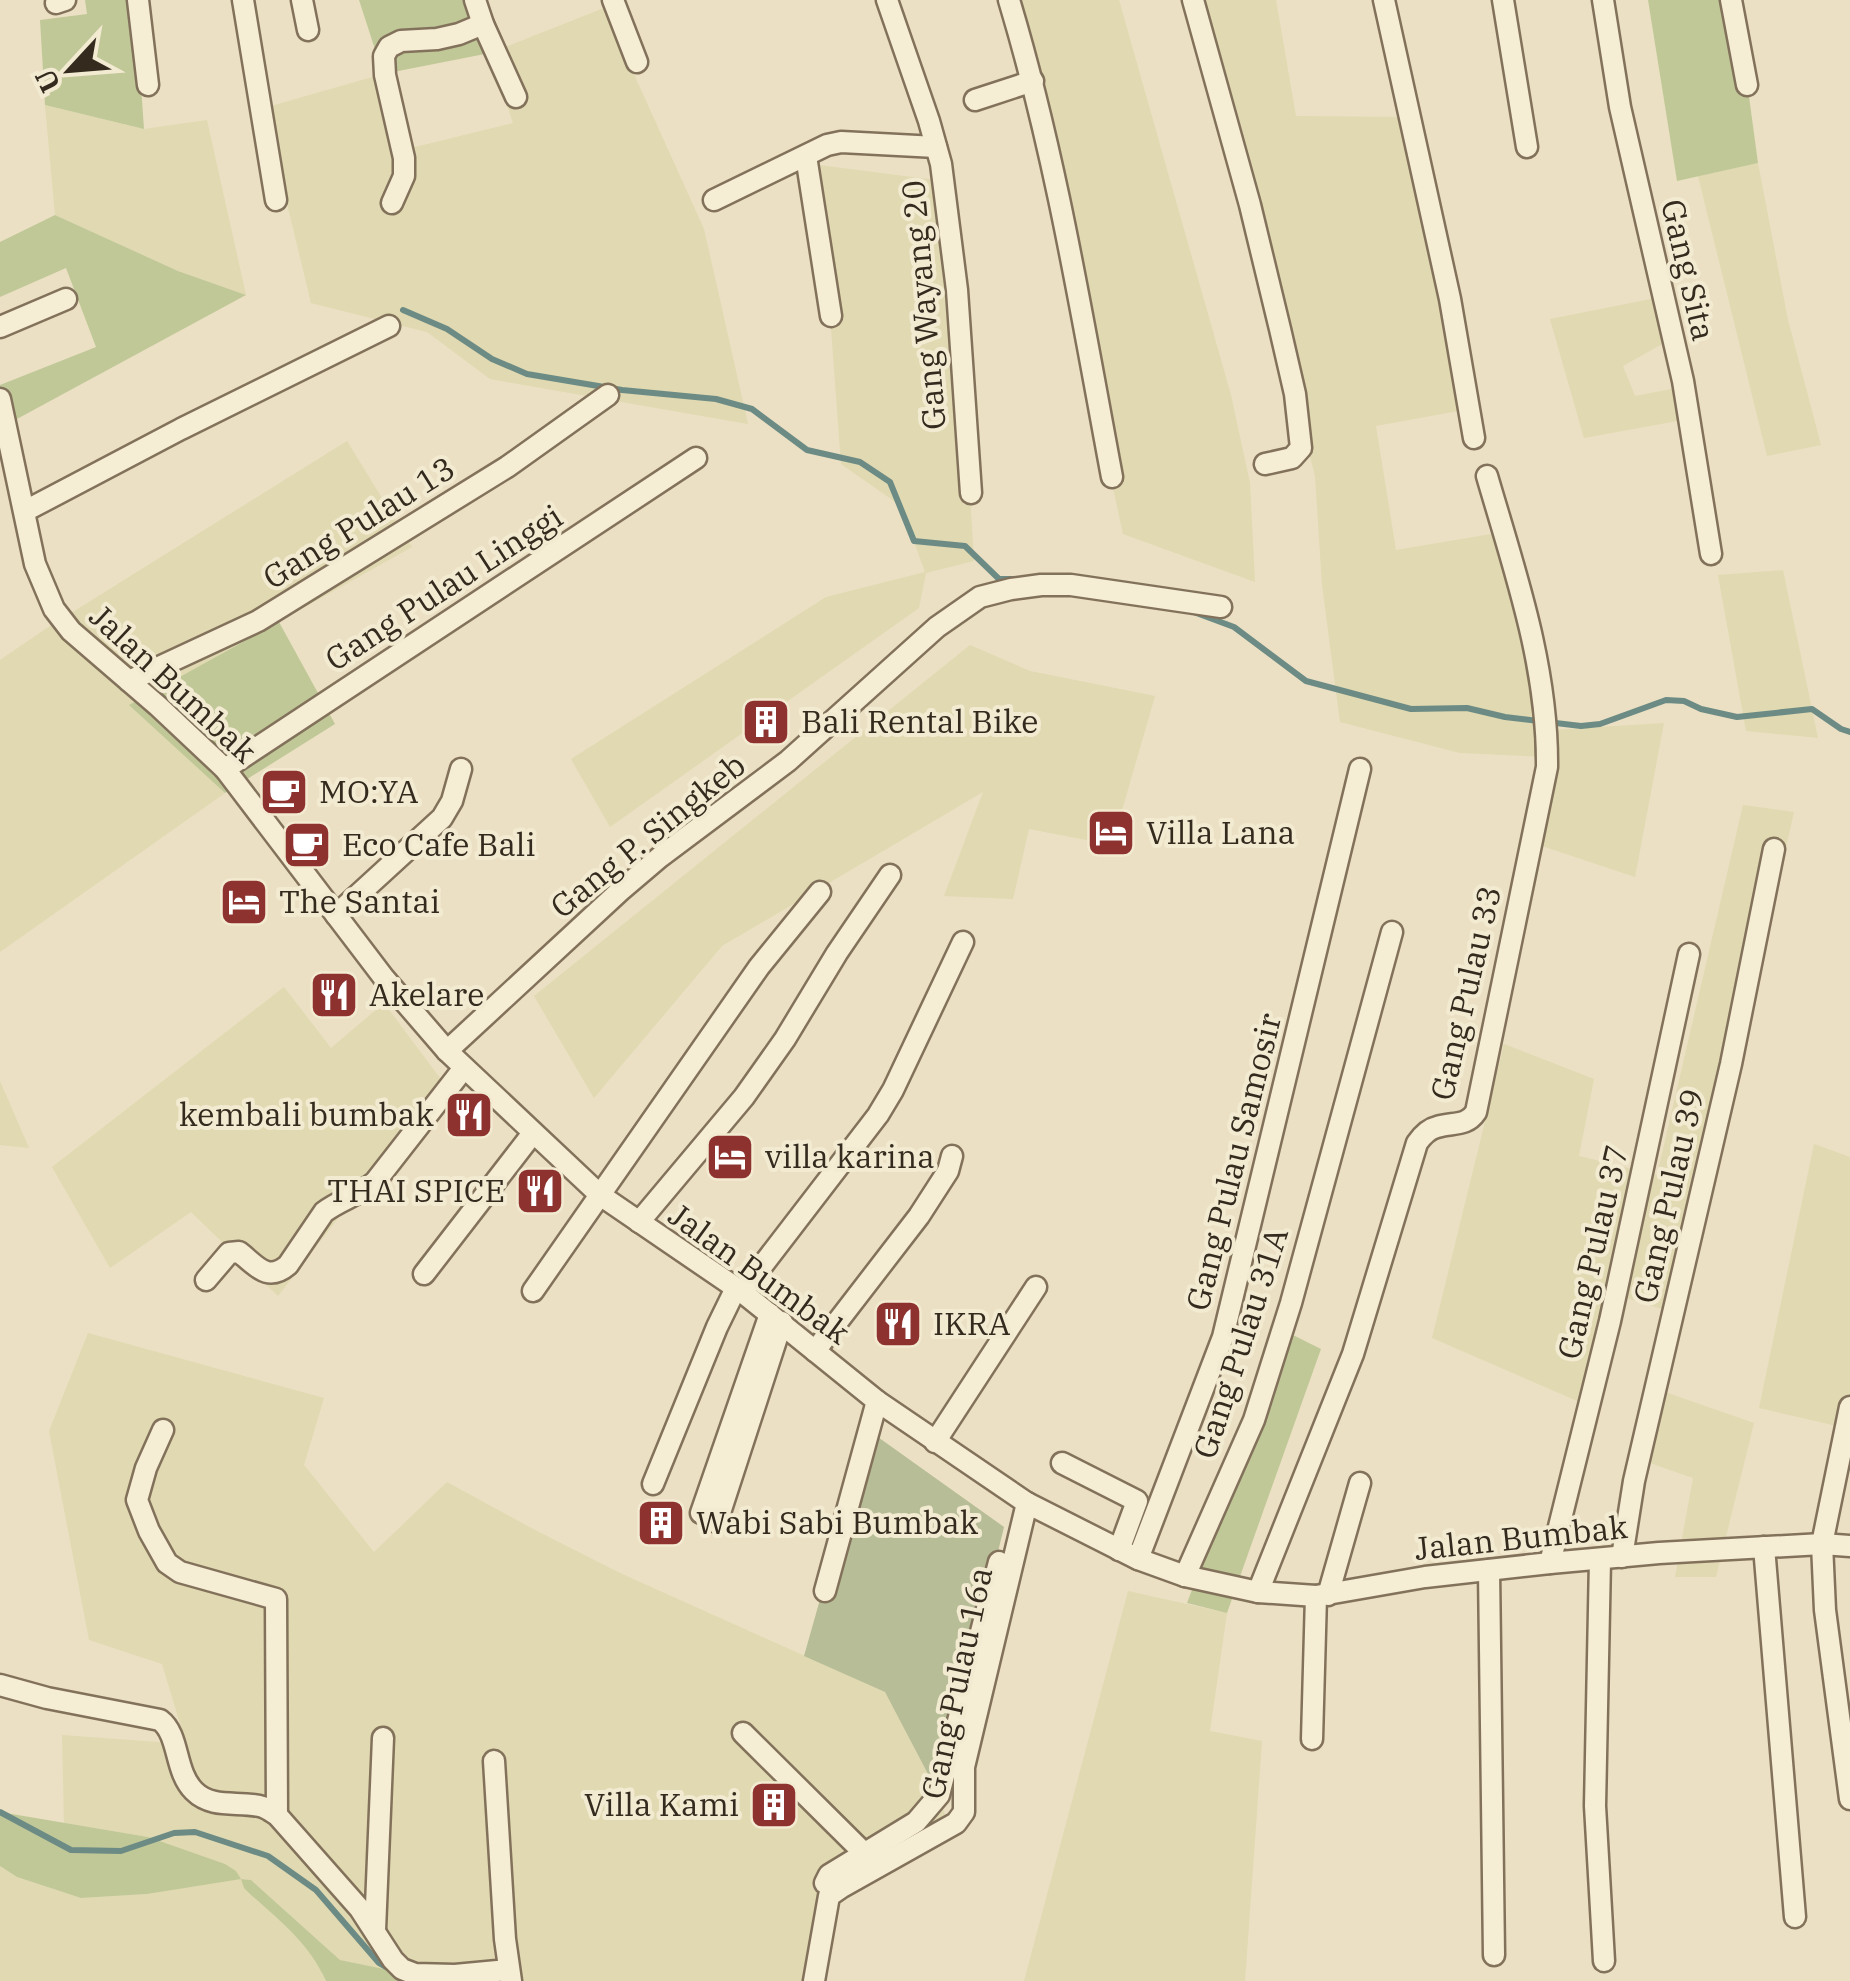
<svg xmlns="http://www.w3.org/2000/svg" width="1850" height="1981" viewBox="0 0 1850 1981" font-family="'IBM Plex Serif',serif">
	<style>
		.farmland { fill: #e0d9b1 }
		.green { fill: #c1c898 }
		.cemetery { fill: #b7bd96 }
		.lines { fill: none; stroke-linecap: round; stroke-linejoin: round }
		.stream { stroke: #6c8b84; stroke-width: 6 }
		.minor-casing { stroke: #83725b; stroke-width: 25 }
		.minor { stroke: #f6edd5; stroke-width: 20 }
		.labels { text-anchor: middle; stroke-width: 8; stroke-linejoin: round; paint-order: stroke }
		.street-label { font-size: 32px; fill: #342a1e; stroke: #f3ead2 }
		.poi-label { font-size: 32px; fill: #342a1e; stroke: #f3ead2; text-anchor: start }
	</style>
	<rect width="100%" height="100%" fill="#ebe0c3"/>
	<!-- farmland -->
	<g class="farmland">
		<path d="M1007,0H1119L1231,395L1250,483L1255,582L1123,534Z"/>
		<path d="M1195,0H1276L1296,116L1406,117L1480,407L1376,426L1396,550L1503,532L1552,730L1664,723L1635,877L1539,845L1548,757L1460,753L1340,722L1322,585L1315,476Z"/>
		<path d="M604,8L704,229L748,424L490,379L427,332L311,303L264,108L383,74L407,149L513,123L490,53Z"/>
		<path d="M45,105L144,129L207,120L246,295L178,271L55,215Z"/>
		<path d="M1758,163L1788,320L1821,445L1767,456L1698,176Z"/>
		<path d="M819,165L951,182L974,561L926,573L919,608L610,827L571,759L826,597L925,572L901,506L841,464Z"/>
		<path d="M1661,297L1671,339L1623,366L1635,396L1687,386L1694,418L1584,438L1550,319Z"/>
		<path d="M347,441L412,547L130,705L225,793L0,952V660L47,628Z"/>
		<path d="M1783,570L1818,738L1746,731L1718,575Z"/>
		<path d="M970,645L1030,671L1155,696L1112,845L1029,829L1013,899L944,896L983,792L722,946L594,1098L534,996Z"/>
		<path d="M1743,805L1794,812L1679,1314L1626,1298L1598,1410L1432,1338L1504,1044L1594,1079L1579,1156L1657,1175Z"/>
		<path d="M284,987L331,1048L384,1003L443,1082L278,1296L191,1212L110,1268L52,1167Z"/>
		<path d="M0,1081L29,1148L0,1145Z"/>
		<path d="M1814,1144L1850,1157V1429L1759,1408Z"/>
		<path d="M88,1333L324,1398L304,1465L374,1552L447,1482L533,1529L620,1573L885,1692L939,1795L952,1838L913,1856L826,1910L821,1981H442L420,1978L340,1960L251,1880L242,1879L250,1894L299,1937L318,1965L326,1981H0V1866L17,1877L81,1898L147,1894L240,1878L148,1837L64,1823L62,1735L186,1744L162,1664L89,1640L49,1431Z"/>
		<path d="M1665,1392L1754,1423L1716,1577H1675L1693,1478L1650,1463Z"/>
		<path d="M1128,1591L1227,1613L1210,1731L1262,1741L1245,1981H1024Z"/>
	</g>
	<!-- green -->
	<g class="green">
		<path d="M85,0H135L144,129L45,105L40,20L87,14Z"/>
		<path d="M359,0H469L490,53L383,74Z"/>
		<path d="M1648,0H1736L1758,163L1677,181Z"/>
		<path d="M55,215L178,271L246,295L4,426L0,406V385L96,347L66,268L0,297V242Z"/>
		<path d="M279,622L335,724L225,793L129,705Z"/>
		<path d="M1289,1333L1321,1349L1227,1613L1187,1603Z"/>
		<path d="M0,1812L148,1837L225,1864L236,1871L241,1879L251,1880L340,1960L442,1981H326C308,1942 281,1922 250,1894L244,1888L241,1879L147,1894L81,1898L17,1877L0,1866Z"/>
	</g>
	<!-- cemetery -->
	<path class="cemetery" d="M868,1430L1004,1527L939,1795L885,1692L804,1656Z"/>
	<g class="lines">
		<!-- stream -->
		<g class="stream">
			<path d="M403,310L447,329L492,359L527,374L622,390L716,399L752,409L807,450L860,462L890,482L914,541L965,546L999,579H1012"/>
			<path d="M1191,611L1234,627L1306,681L1411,709L1467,708L1505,717L1581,726L1600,724L1666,700L1684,701L1701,709L1737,717L1812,709L1841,729L1850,732"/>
			<path d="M0,1812L71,1850L121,1851L174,1833L195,1832L268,1856L316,1890L379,1963L391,1970"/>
		</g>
		<!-- minor casing -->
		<g class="minor-casing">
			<g id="minor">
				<path d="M138,0L148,85"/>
				<path d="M243,0L276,200"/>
				<path d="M302,0L308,30"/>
				<path d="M475,0L483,24L516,97"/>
				<path d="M613,0L637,62"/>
				<path d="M887,0L929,121L941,164L957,290L971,493"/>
				<path d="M1009,0C1056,156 1082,317 1112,477"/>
				<path d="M1193,0L1250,205L1280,329L1295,394L1301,448L1292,458L1265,464"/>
				<path d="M1384,0L1450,299L1474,438"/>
				<path d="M1503,0L1527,147"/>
				<path d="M1603,0L1620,107L1683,381L1711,554"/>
				<path d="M1731,0L1747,85"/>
				<path d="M56,3L65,0"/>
				<path d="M975,100L1033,81"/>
				<path d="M806,156L831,316"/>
				<path d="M714,200L827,145L841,142L936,147"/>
				<path d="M392,203L404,176V158L385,75L384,56L389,47L401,41L437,39L459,34L483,24"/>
				<path d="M0,327L66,299"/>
				<path d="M0,399L35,564L54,609L71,631L158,706L225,769L384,978L447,1051L600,1195L742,1292L877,1401L1027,1503L1138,1559L1185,1576L1258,1592L1316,1596L1425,1577L1550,1563L1659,1553L1822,1544L1850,1546"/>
				<path d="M25,511L181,429L389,326"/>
				<path d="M129,681L258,621L507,467L608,395"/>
				<path d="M225,769L696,458"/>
				<path d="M336,915L442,818L452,801L461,769"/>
				<path d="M447,1051L620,891L660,857L788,761L937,627L980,597L1011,589L1041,585H1071L1221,607"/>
				<path d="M639,1222L744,1097L785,1039L837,953L890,875"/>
				<path d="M424,1274L533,1133"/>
				<path d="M206,1280L229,1253L239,1252C256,1265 267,1283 288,1265L324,1212C340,1200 357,1196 375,1182L464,1068"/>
				<path d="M533,1291L759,967L820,892"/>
				<path d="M742,1292L878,1115L893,1090L963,942"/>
				<path d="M815,1351L919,1216L948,1171L952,1156"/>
				<path d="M163,1430L146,1468L137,1500L149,1531L167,1563L180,1572L276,1599L277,1815"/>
				<path d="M935,1442L1036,1287"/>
				<path d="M1062,1463L1137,1501L1119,1550"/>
				<path d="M653,1484L717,1327L736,1288"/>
				<path d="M701,1513L770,1314"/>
				<path d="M717,1522L782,1322"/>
				<path d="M1764,1547L1795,1917"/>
				<path d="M1622,1557L1634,1481L1731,1064L1774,849"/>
				<path d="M1138,1559L1223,1337L1360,769"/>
				<path d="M1600,1560L1595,1806L1604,1961"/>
				<path d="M1550,1563L1610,1321L1689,954"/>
				<path d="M1489,1570L1494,1955"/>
				<path d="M1185,1576L1254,1420L1291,1303L1392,932"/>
				<path d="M825,1591L877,1401"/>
				<path d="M1258,1592L1353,1354L1417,1143C1422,1136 1428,1129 1437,1127C1453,1122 1466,1127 1476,1112L1547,767C1548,666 1515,572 1487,476"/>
				<path d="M1328,1595L1360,1483"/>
				<path d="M0,1685L47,1698L160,1720C180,1735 174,1771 194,1791C213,1810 240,1800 263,1807C268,1809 272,1812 277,1815L360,1909L393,1960L402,1969L415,1974L455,1975L508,1970"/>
				<path d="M743,1733L864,1853"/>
				<path d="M1312,1739L1316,1596"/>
				<path d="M494,1761L505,1939L511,1981"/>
				<path d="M1850,1799L1825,1610L1822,1544L1850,1407"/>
				<path d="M825,1883L829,1875L916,1822L939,1795L999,1562"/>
				<path d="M375,1930L383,1738"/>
				<path d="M814,1981L829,1896L842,1887L956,1823L964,1812V1767L1027,1503"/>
			</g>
		</g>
		<!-- minor -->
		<use href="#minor" class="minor"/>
	</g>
	<!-- icons -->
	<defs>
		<g id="building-square" transform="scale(2.5)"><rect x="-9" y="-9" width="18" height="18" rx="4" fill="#8e322f" stroke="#f3ead2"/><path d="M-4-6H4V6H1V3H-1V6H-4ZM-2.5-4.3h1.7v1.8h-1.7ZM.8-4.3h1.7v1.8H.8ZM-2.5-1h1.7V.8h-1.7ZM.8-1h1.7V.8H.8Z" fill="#fff"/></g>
		<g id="cafe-square" transform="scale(2.5)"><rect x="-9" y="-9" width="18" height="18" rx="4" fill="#8e322f" stroke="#f3ead2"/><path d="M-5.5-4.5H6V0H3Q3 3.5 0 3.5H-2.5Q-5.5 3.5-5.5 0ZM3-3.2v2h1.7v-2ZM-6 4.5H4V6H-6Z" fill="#fff"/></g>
		<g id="hotel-square" transform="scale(2.5)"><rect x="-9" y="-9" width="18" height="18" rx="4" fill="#8e322f" stroke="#f3ead2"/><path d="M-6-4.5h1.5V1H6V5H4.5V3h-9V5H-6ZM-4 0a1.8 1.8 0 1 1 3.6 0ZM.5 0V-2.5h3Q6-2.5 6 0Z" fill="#fff"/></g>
		<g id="restaurant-square" transform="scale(2.5)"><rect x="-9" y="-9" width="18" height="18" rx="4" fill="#8e322f" stroke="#f3ead2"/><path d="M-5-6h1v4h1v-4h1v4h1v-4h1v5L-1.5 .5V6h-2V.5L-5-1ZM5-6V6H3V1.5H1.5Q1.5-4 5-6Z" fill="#fff"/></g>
	</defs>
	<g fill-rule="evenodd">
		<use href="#building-square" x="766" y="722"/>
		<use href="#cafe-square" x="284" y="792"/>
		<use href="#hotel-square" x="1111" y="833"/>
		<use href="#cafe-square" x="307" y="845"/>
		<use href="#hotel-square" x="244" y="902"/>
		<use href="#restaurant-square" x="334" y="995"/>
		<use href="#restaurant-square" x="469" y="1115"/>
		<use href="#hotel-square" x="730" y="1157"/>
		<use href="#restaurant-square" x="540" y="1191"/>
		<use href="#restaurant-square" x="898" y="1324"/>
		<use href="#building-square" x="661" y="1523"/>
		<use href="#building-square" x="774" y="1805"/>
	</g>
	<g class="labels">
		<!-- street labels -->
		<g class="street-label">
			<text transform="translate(1688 270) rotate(77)" y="11">Gang Sita</text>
			<text transform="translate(924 305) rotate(-95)" y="11">Gang Wayang 20</text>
			<text transform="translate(359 523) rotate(-32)" y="11">Gang Pulau 13</text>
			<text transform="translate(444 588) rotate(-33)" y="11">Gang Pulau Linggi</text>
			<text transform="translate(173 684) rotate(43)" y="11">Jalan Bumbak</text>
			<text transform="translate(648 836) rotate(-39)" y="11">Gang P. Singkeb</text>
			<text transform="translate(1466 993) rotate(-77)" y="11">Gang Pulau 33</text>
			<text transform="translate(1234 1162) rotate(-76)" y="11">Gang Pulau Samosir</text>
			<text transform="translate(1669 1196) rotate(-77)" y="11">Gang Pulau 39</text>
			<text transform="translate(1593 1252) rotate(-77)" y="11">Gang Pulau 37</text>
			<text transform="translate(759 1274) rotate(36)" y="11">Jalan Bumbak</text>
			<text transform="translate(1241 1343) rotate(-72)" y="11">Gang Pulau 31A</text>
			<text transform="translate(1521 1538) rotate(-6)" y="11">Jalan Bumbak</text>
			<text transform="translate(957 1683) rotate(-78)" y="11">Gang Pulau 16a</text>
		</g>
		<!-- poi labels -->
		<g class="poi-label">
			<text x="801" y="733">Bali Rental Bike</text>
			<text x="319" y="803">MO:YA</text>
			<text x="1146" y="844">Villa Lana</text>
			<text x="342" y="856">Eco Cafe Bali</text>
			<text x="279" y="913">The Santai</text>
			<text x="369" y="1006">Akelare</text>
			<text x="434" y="1126" text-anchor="end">kembali bumbak</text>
			<text x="765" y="1168">villa karina</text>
			<text x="505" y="1202" text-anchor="end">THAI SPICE</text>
			<text x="933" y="1335">IKRA</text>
			<text x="696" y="1534">Wabi Sabi Bumbak</text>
			<text x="739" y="1816" text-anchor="end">Villa Kami</text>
		</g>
	</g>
	<!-- north arrow -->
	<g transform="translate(70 70) rotate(244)" stroke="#f3ead2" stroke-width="8" paint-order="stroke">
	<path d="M0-8L18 38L0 25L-18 38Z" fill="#342a1e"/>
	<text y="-15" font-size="28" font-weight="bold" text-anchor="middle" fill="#342a1e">U</text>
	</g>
</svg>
